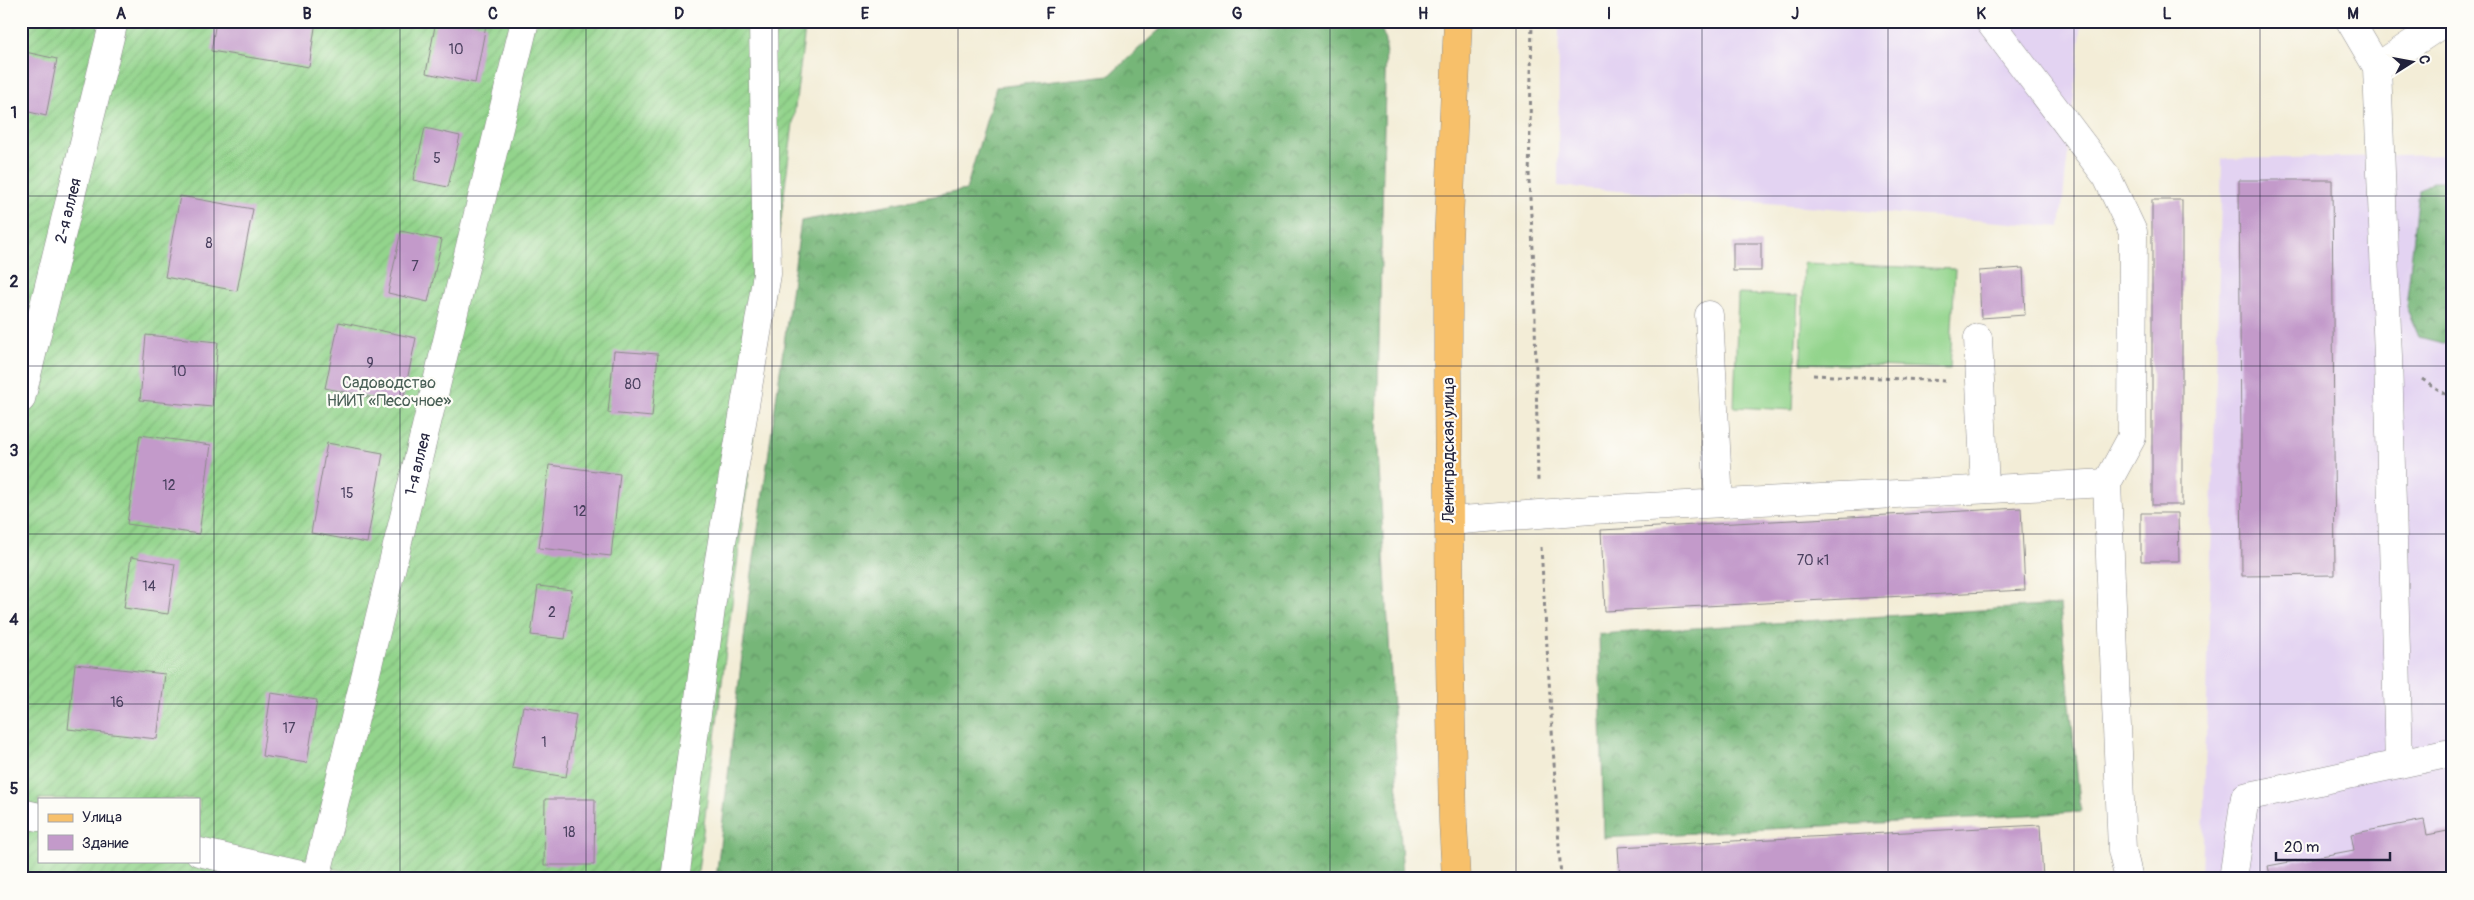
<svg xmlns="http://www.w3.org/2000/svg" width="2474" height="900" viewBox="0 0 2474 900" font-family="Pangolin,sans-serif">
	<style>
		.built { fill: #e3d3f2 }
		.grass { fill: #93d48c; stroke: #5a7b64 }
		.forest { fill: url(#forest-crowns); stroke: #4c6c5a }
		.garden { fill: url(#garden-furrows); stroke: #5a7b64 }
		.building { fill: #c39aca }
		.lines { fill: none; stroke-linecap: round; stroke-linejoin: round }
		.minor-casing { stroke: #8a8889; stroke-width: 29 }
		.major-casing { stroke: #8a8889; stroke-width: 29 }
		.path { stroke: #8a8889; stroke-width: 3; stroke-dasharray: 4 4; stroke-linecap: butt }
		.minor { stroke: #fff; stroke-width: 28 }
		.major { stroke: #f7c06b; stroke-width: 28 }
		.grid { fill: none; stroke: #22223b; stroke-width: 1; stroke-opacity: 0.55 }
		.labels { text-anchor: middle; stroke-width: 4.5; stroke-linejoin: round; paint-order: stroke }
		.number-label { font-size: 14px; fill: #4a405f }
		.street-label { font-size: 16px; fill: #22223b; stroke: #fdfcf7 }
		.park-label { font-size: 16px; fill: #4a6057; stroke: #fdfcf7 }
		.neatline { fill: none; stroke: #22223b; stroke-width: 2 }
		.grid-label { font-size: 16px; text-anchor: middle; font-weight: bold; fill: #22223b }
	</style>
	<defs>
		<pattern id="forest-crowns" width="20" height="18" patternUnits="userSpaceOnUse" patternTransform="scale(1.25)"><rect width="20" height="18" fill="#76b678"/><path d="M2 6a3 3 0 1 1 6 0M12 15a3 3 0 1 1 6 0" fill="none" stroke="#609464"/></pattern>
		<pattern id="garden-furrows" width="10" height="10" patternUnits="userSpaceOnUse" patternTransform="scale(1.25)"><rect width="10" height="10" fill="#93d48c"/><path d="M-1 1l2-2M0 10L10 0M9 11l2-2" fill="none" stroke="#7eb67a"/></pattern>
	</defs>
	<rect width="100%" height="100%" fill="#fdfcf7"/>
	<filter id="ink" filterUnits="userSpaceOnUse"><feTurbulence type="fractalNoise" baseFrequency=".02" numOctaves="2"/><feDisplacementMap in="SourceGraphic" scale="10" xChannelSelector="R" yChannelSelector="G"/><feConvolveMatrix kernelMatrix="1 2 1 2 8 2 1 2 1" color-interpolation-filters="sRGB"/></filter>
	<filter id="wash" filterUnits="userSpaceOnUse"><feTurbulence type="fractalNoise" baseFrequency=".0096" numOctaves="4" result="noise"/><feDisplacementMap in="SourceGraphic" scale="20" xChannelSelector="R" yChannelSelector="G"/><feGaussianBlur stdDeviation="1.12" result="paint"/><feColorMatrix in="noise" values="0 0 0 0 0 0 0 0 0 0 0 0 0 0 0 0 0 1.4 0 .05"/><feComposite in="paint" operator="in"/></filter>
	<g filter="url(#wash)">
		<rect width="100%" height="100%" fill="#f3edd7"/>
		<!-- built -->
		<g class="built">
			<path d="M1559,21H2082L2060,227L1558,186Z"/>
			<path d="M2453,155V879H2202L2222,159Z"/>
		</g>
		<!-- grass -->
		<g class="grass">
			<path d="M1804,263L1955,269L1950,369L1801,363Z"/>
			<path d="M1738,294L1798,296L1793,410L1734,407Z"/>
		</g>
		<!-- forest -->
		<g class="forest">
			<path d="M1169,21H1378L1386,41L1377,433L1403,879H716L750,587L801,221L966,190L996,87L1110,75Z"/>
			<path d="M2435,181H2453V338L2446,344L2419,337L2406,307L2419,190Z"/>
			<path d="M2060,605L2081,812L1604,838L1599,634Z"/>
		</g>
		<!-- garden -->
		<g class="garden">
			<path d="M21,21H806L697,879H382L199,841V799H39V807L21,804Z"/>
			<path d="M21,827L39,830V861H184L267,879H21Z"/>
		</g>
		<g id="blocks">
			<!-- building -->
			<g class="building">
				<path d="M216,21H316L309,67L211,51Z"/>
				<path d="M436,21H466L486,25L475,83L426,73Z"/>
				<path d="M21,51L57,59L46,116L21,110Z"/>
				<path d="M425,128L460,136L448,187L413,180Z"/>
				<path d="M2239,180H2332L2335,575L2242,576Z"/>
				<path d="M180,196L253,209L237,291L165,277Z"/>
				<rect x="2152" y="200" width="30" height="305"/>
				<path d="M401,231L442,240L428,302L388,293Z"/>
				<rect x="1733" y="243" width="28" height="28"/>
				<path d="M2023,268L2025,315L1981,318L1979,271Z"/>
				<path d="M339,322L416,338L402,404L325,388Z"/>
				<path d="M146,335L218,342L212,407L140,400Z"/>
				<path d="M614,351L658,354L652,417L608,413Z"/>
				<path d="M140,435L211,445L199,534L127,524Z"/>
				<path d="M327,443L383,453L367,543L311,533Z"/>
				<path d="M549,465L620,474L611,556L539,548Z"/>
				<path d="M2021,508L2025,590L1605,611L1601,530Z"/>
				<path d="M2141,513H2178L2179,561H2141Z"/>
				<path d="M131,557L175,564L168,614L124,608Z"/>
				<path d="M538,586L572,590L565,639L531,635Z"/>
				<path d="M75,664L165,674L157,739L68,729Z"/>
				<path d="M271,693L317,700L307,763L262,756Z"/>
				<path d="M523,706L576,715L566,777L512,768Z"/>
				<path d="M545,799H595L594,865H544Z"/>
				<path d="M2424,820L2427,835L2453,830V879H2271L2268,866L2354,850L2351,834Z"/>
				<path d="M2040,825L2043,879H1620L1618,847Z"/>
			</g>
		</g>
	</g>
	<g filter="url(#ink)">
		<use href="#blocks" fill-opacity="0" stroke="#8a8889" stroke-width="1"/>
		<g class="lines">
			<!-- minor casing -->
			<g class="minor-casing">
				<g id="minor">
					<path d="M1989,21L2107,177L2133,232L2132,437L2107,483L2122,850L2129,879"/>
					<path d="M2350,21L2377,67L2388,357L2399,764"/>
					<path d="M2377,67L2446,21"/>
					<path d="M1709,315L1719,503"/>
					<path d="M1978,338L1985,489"/>
					<path id="s1" d="M21,399L114,21"/>
					<path d="M1449,521L1591,510L2107,483"/>
					<path d="M21,813L39,817"/>
					<path d="M199,852L318,879"/>
					<path id="s2" d="M316,878L525,21"/>
					<path d="M675,879L712,601L767,274L763,21"/>
					<path d="M2233,879L2245,797L2446,754L2453,755"/>
				</g>
			</g>
			<!-- major casing -->
			<g class="major-casing">
				<path id="major" d="M1456,879L1453,822L1450,662L1448,369V242L1458,21"/>
			</g>
			<!-- path -->
			<g class="path">
				<path d="M1532,21L1529,181L1534,266L1538,481"/>
				<path d="M1813,375L1947,381"/>
				<path d="M2422,379L2453,399"/>
				<path d="M1541,547L1561,879"/>
			</g>
			<!-- minor -->
			<use href="#minor" class="minor"/>
			<!-- major -->
			<use href="#major" class="major"/>
		</g>
	</g>
	<!-- grid -->
	<path class="grid" d="M214,21V879M400,21V879M586,21V879M772,21V879M958,21V879M1144,21V879M1330,21V879M1516,21V879M1702,21V879M1888,21V879M2074,21V879M2260,21V879M21,196H2453M21,366H2453M21,534H2453M21,704H2453"/>
	<g class="labels">
		<!-- number labels -->
		<g class="number-label">
			<text x="456" y="54">10</text>
			<text x="437" y="163">5</text>
			<text x="209" y="248">8</text>
			<text x="415" y="271">7</text>
			<text x="370" y="368">9</text>
			<text x="179" y="376">10</text>
			<text x="633" y="389">80</text>
			<text x="169" y="490">12</text>
			<text x="347" y="498">15</text>
			<text x="580" y="516">12</text>
			<text x="1813" y="565">70 к1</text>
			<text x="149" y="591">14</text>
			<text x="552" y="617">2</text>
			<text x="117" y="707">16</text>
			<text x="289" y="733">17</text>
			<text x="544" y="747">1</text>
			<text x="569" y="837">18</text>
		</g>
		<!-- street labels -->
		<g class="street-label">
			<text dy="6" stroke="none"><textPath href="#s1" startOffset="194">2-я аллея</textPath></text>
			<text transform="translate(1448 450) rotate(-90)" y="6">Ленинградская улица</text>
			<text dy="6" stroke="none"><textPath href="#s2" startOffset="426">1-я аллея</textPath></text>
		</g>
		<!-- park labels -->
		<g class="park-label">
			<text x="389" y="388">Садоводство<tspan x="389" dy="18">НИИТ «Песочное»</tspan></text>
		</g>
	</g>
	<!-- margin -->
	<rect width="2474" height="900" fill="none" stroke="#fdfcf7" stroke-width="55"/>
	<!-- legend -->
	<rect x="38" y="798" width="162" height="65" fill="#fdfcf7" stroke="#a5a5ac"/>
	<rect x="48" y="814" width="25" height="8" fill="#f7c06b" stroke="#a5a5ac"/>
	<text x="82" y="822" font-size="15" fill="#22223b">Улица</text>
	<rect x="48" y="835" width="25" height="15" fill="#c39aca" stroke="#a5a5ac"/>
	<text x="82" y="848" font-size="15" fill="#22223b">Здание</text>
	<!-- north arrow -->
	<g transform="translate(2412 62) rotate(79)" stroke="#fdfcf7" stroke-width="4" paint-order="stroke">
	<path d="M0-4L9 19L0 12L-9 19Z" fill="#22223b"/>
	<text y="-8" font-size="14" font-weight="bold" text-anchor="middle" fill="#22223b">С</text>
	</g>
	<!-- scale -->
	<path d="M2276 852v8h114v-8" fill="none" stroke="#22223b" stroke-width="2.5"/>
	<text x="2284" y="852" font-size="15" fill="#22223b" stroke="#fdfcf7" stroke-width="4" paint-order="stroke">20 m</text>
	<rect x="28" y="28" width="2418" height="844" class="neatline"/>
	<g class="grid-label">
		<text x="121" y="19">A</text>
		<text x="307" y="19">B</text>
		<text x="493" y="19">C</text>
		<text x="679" y="19">D</text>
		<text x="865" y="19">E</text>
		<text x="1051" y="19">F</text>
		<text x="1237" y="19">G</text>
		<text x="1423" y="19">H</text>
		<text x="1609" y="19">I</text>
		<text x="1795" y="19">J</text>
		<text x="1981" y="19">K</text>
		<text x="2167" y="19">L</text>
		<text x="2353" y="19">M</text>
		<text x="14" y="118">1</text>
		<text x="14" y="287">2</text>
		<text x="14" y="456">3</text>
		<text x="14" y="625">4</text>
		<text x="14" y="794">5</text>
	</g>
</svg>
